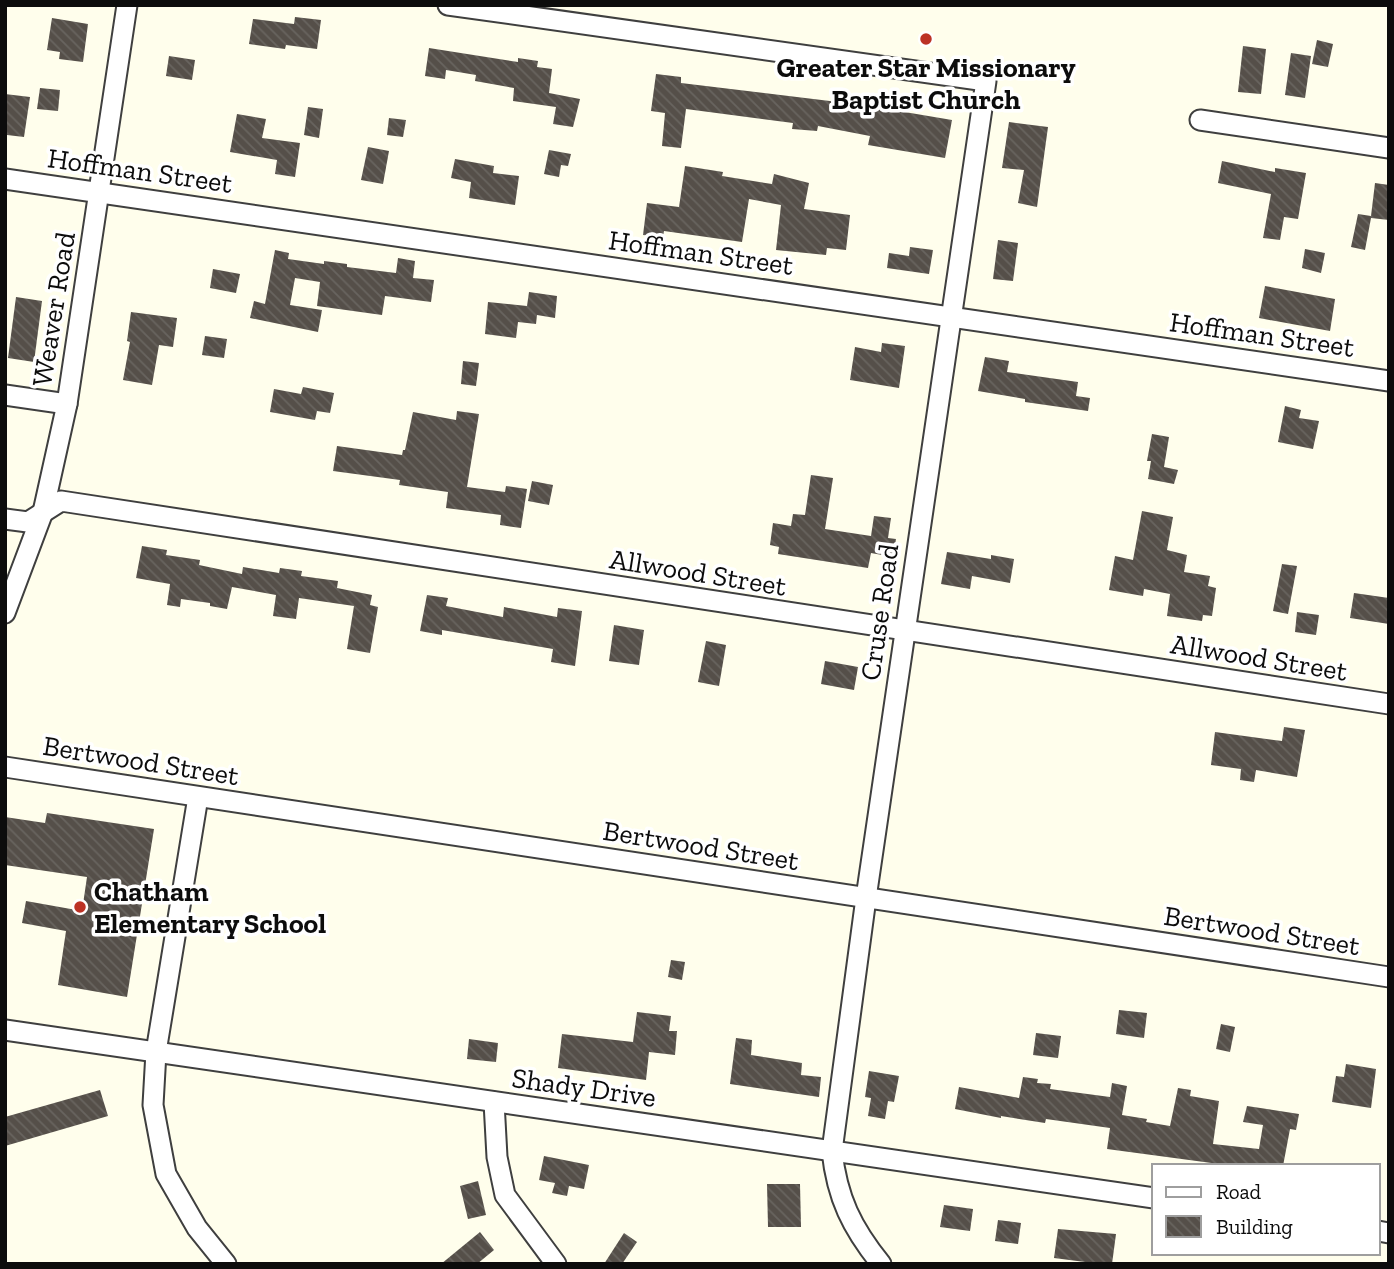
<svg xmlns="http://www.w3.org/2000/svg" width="1394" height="1269" viewBox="0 0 1394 1269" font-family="'Zilla Slab',serif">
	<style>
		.building { fill: url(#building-back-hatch) }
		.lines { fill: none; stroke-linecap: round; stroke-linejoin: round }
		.minor-casing { stroke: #3f3f3f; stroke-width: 23 }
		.minor { stroke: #fff; stroke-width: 19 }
		.poi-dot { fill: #bc3225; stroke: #fff; stroke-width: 2.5 }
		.labels { text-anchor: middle; stroke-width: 7; stroke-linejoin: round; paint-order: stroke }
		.poi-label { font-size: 28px; font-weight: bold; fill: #0c0c0c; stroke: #fff }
		.street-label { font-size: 28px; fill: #0c0c0c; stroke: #fff }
	</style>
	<defs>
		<pattern id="building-back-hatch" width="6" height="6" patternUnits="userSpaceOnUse" patternTransform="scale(1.75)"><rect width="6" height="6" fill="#554f49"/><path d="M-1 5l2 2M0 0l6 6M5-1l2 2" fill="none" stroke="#68645f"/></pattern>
	</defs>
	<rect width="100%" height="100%" fill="#fffeec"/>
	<!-- building -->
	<g class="building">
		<path d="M295,17L321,20L317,49L286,45L285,49L249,44L253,19L294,24Z"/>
		<path d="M52,18L88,24L83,62L59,59L60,52L47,50Z"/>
		<path d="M1317,40L1333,44L1328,67L1312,64Z"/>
		<path d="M1243,46L1266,49L1261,94L1238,92Z"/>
		<path d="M429,48L518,62V58L538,61L537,67L552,69L549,93L580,99L573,127L553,124L556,107L513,101L514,88L475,81L476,75L446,70L445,79L425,76Z"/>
		<path d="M1291,53L1311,56L1305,98L1285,95Z"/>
		<path d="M169,56L195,60L192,80L166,76Z"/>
		<path d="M656,74L681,77V83L838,102L874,109L875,107L952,120L945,158L868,145L870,136L818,126L817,131L792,129L793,123L686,109L681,148L662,146L665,113L651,111Z"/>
		<path d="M40,88L60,90L58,111L37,109Z"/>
		<path d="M5,94L30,97L24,137L7,135L5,132Z"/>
		<path d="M308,107L323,109L319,138L304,135Z"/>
		<path d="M237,114L266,119L262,138L300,143L295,177L275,174L277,160L230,152Z"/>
		<path d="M389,118L406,120L403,137L387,135Z"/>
		<path d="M1009,122L1048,127L1037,207L1018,203L1024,170L1002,168Z"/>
		<path d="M368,147L389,151L383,184L361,180Z"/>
		<path d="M549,150L571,154L568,166L561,165L559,177L544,174Z"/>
		<path d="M455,159L494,166L493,173L519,176L515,205L469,198L471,182L451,178Z"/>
		<path d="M1222,161L1275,172V168L1306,173L1298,219L1284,217L1280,240L1263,238L1271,194L1218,183Z"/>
		<path d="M685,166L723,172L722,176L772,184L774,174L809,183L804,209L850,215L846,250L827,248L826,255L776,250L781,205L749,199L742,242L664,231L663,237L643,235L647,203L679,207Z"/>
		<path d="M1375,183L1389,185V220L1371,218L1365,250L1351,247L1358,214L1371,216Z"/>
		<path d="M998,240L1018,243L1013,281L993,279Z"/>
		<path d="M910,247L933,250L929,274L887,268L889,253L909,256Z"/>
		<path d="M1305,249L1325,253L1321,273L1302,268Z"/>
		<path d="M275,250L289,253L288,259L324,264V261L347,264V267L396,273L398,258L415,261L413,278L434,280L431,302L385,296L382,315L317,306L320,282L295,278L290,305L322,310L318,332L250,318L254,301L265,304Z"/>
		<path d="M213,269L240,274L236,293L210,288Z"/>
		<path d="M1265,286L1335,299L1330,331L1259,318Z"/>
		<path d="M529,292L557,296L555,318L537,315L536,324L518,322L516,338L485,334L488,302L527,306Z"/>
		<path d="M16,297L42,301L34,362L8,358Z"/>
		<path d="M131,312L177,318L173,347L159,345L152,385L123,380L130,342L127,341Z"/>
		<path d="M205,336L227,339L224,358L202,355Z"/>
		<path d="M882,343L905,346L899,388L850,380L855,347L881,352Z"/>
		<path d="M985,357L1009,361L1007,372L1078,382L1076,396L1090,398L1088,411L1025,402V399L978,391Z"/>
		<path d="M463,361L479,363L476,386L461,384Z"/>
		<path d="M303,387L334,393L330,413L317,411L315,420L270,412L274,389L301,394Z"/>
		<path d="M1285,406L1301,410L1299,418L1319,421L1313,449L1278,442Z"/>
		<path d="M457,411L479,414L467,487L505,492L506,486L527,489L521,528L500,525L501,515L446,508L448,492L399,485L400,480L333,471L337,446L402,455L403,450H405L413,412L456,420Z"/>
		<path d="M1152,434L1169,437L1164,467L1178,470L1174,484L1148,479L1151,461H1147Z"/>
		<path d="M811,475L833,478L825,529L871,536L874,516L891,518L888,538L896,539L893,557L871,553L868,568L778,554L779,547L770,545L773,523L791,526L793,514L805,515Z"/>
		<path d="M532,481L553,485L549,505L528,501Z"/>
		<path d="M1142,511L1173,517L1167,550L1187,555L1184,572L1210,576L1208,586L1216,588L1212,616L1203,615L1202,621L1167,616L1170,594L1144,589L1143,596L1109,590L1115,556L1133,560Z"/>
		<path d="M142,546L167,550L166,555L200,560L199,565L242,574L243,567L279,573L280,568L302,571L301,576L338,581L337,588L372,595L370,605L378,607L370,653L347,649L354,606L299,598L296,619L273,616L276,595L232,587L227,609L210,606V603L181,599L180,607L167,605L170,584L136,578Z"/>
		<path d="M947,552L991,559V555L1014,559L1010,583L972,576L970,589L941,584Z"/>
		<path d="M1282,564L1297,566L1288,614L1273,611Z"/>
		<path d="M1354,593L1389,598V624L1350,618Z"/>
		<path d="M427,595L448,598L446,606L503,617L504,607L557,617L558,608L582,611L575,666L551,662L553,649L442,630V635L420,631Z"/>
		<path d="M1297,612L1319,615L1316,635L1295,632Z"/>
		<path d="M614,625L644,630L639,665L609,661Z"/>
		<path d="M706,641L726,645L719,686L698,682Z"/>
		<path d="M825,661L858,667L854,690L821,684Z"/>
		<path d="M1284,727L1305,730L1297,777L1256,770L1254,782L1240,780L1241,769L1211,765L1215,732L1282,741Z"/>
		<path d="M47,813L154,829L127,997L58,985L66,931L22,923L26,901L82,911L87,877L5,865V817L45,823Z"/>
		<path d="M671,960L685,962L682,980L668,977Z"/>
		<path d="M1119,1010L1147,1013L1144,1038L1116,1034Z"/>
		<path d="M637,1012L671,1016L669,1031H677L675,1055L649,1052L646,1080L558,1068L562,1034L633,1042Z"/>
		<path d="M1221,1024L1235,1027L1230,1052L1216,1049Z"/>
		<path d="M1036,1033L1061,1036L1058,1058L1033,1055Z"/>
		<path d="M736,1038L752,1040L751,1055L802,1063L801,1075L821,1077L819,1097L730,1084Z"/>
		<path d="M469,1039L498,1043L496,1062L467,1059Z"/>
		<path d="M1346,1064L1376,1069L1371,1108L1332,1102L1336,1076L1344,1077Z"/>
		<path d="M869,1071L899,1076L894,1102L888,1101L885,1119L868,1116L871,1098L865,1097Z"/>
		<path d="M1023,1077L1038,1079L1037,1083L1051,1084L1050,1089L1110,1097L1112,1083L1127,1086L1122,1115L1147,1119L1146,1122L1170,1126L1178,1088L1191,1090L1190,1096L1219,1101L1213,1144L1259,1149L1263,1125L1243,1122L1247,1106L1299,1114L1296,1130L1290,1129L1283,1166H1219V1164L1107,1149L1110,1128L1046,1119L1045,1123L1001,1116V1118L955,1109L959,1087L1019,1098Z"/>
		<path d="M100,1090L108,1116L5,1146V1117Z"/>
		<path d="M544,1156L589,1165L584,1189L569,1186L567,1196L552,1193L555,1183L539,1180Z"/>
		<path d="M478,1181L486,1215L468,1219L460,1186Z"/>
		<path d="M767,1184H800L801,1227H768Z"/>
		<path d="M944,1205L973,1209L970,1231L940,1227Z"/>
		<path d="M998,1220L1021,1223L1018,1244L995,1241Z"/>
		<path d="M1058,1229L1116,1234L1112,1264H1084L1085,1262L1054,1258Z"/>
		<path d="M480,1232L494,1250L477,1264H441Z"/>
		<path d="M624,1233L637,1242L622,1264H604Z"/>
	</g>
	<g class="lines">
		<!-- minor casing -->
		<g class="minor-casing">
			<g id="minor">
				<path d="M448,5L986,81L866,898L832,1151C837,1198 852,1228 881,1264"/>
				<path d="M1200,120L1389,148"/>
				<path d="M5,179L1389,381"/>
				<path d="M5,395L67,404"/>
				<path d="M5,519L28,522L61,501L1389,704"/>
				<path d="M5,613L43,512L67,404L127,5"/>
				<path d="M5,767L1389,977"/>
				<path d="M198,797L156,1052L153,1105L166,1174L197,1228L226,1264"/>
				<path d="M5,1030L1154,1198"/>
				<path d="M494,1102L497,1157L505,1195L556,1264"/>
				<path d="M1378,1231L1389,1233"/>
			</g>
		</g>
		<!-- minor -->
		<use href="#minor" class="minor"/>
	</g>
	<!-- markers -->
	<g class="poi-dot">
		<circle cx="926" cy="39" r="7"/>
		<circle cx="80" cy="907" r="7"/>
	</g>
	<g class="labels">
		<!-- poi labels -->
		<g class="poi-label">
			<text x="926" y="77">Greater Star Missionary<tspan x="926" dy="32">Baptist Church</tspan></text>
			<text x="94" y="901" text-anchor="start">Chatham<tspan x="94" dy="32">Elementary School</tspan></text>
		</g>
		<!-- street labels -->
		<g class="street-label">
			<text transform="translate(140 170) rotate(8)" y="10">Hoffman Street</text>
			<text transform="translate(701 252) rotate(8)" y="10">Hoffman Street</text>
			<text transform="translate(53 309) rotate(-81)" y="10">Weaver Road</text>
			<text transform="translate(1262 334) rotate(8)" y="10">Hoffman Street</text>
			<text transform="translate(698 572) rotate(9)" y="10">Allwood Street</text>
			<text transform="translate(879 612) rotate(-82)" y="10">Cruse Road</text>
			<text transform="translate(1259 657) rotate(9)" y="10">Allwood Street</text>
			<text transform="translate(141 760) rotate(9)" y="10">Bertwood Street</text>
			<text transform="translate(701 845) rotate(9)" y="10">Bertwood Street</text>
			<text transform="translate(1262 930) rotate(9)" y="10">Bertwood Street</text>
			<text transform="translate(584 1087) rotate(8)" y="10">Shady Drive</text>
		</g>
	</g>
	<!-- border -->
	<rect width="1394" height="1269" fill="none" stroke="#0c0c0c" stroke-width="14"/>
	<!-- legend -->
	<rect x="1152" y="1164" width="228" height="91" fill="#ffffff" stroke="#9e9e9e" stroke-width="2"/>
	<rect x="1166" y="1187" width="35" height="10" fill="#ffffff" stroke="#9e9e9e" stroke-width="2"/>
	<text x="1216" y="1199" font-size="21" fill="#0c0c0c">Road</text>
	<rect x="1166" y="1216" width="35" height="21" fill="url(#building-back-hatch)" stroke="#9e9e9e" stroke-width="2"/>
	<text x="1216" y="1234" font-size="21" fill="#0c0c0c">Building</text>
</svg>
